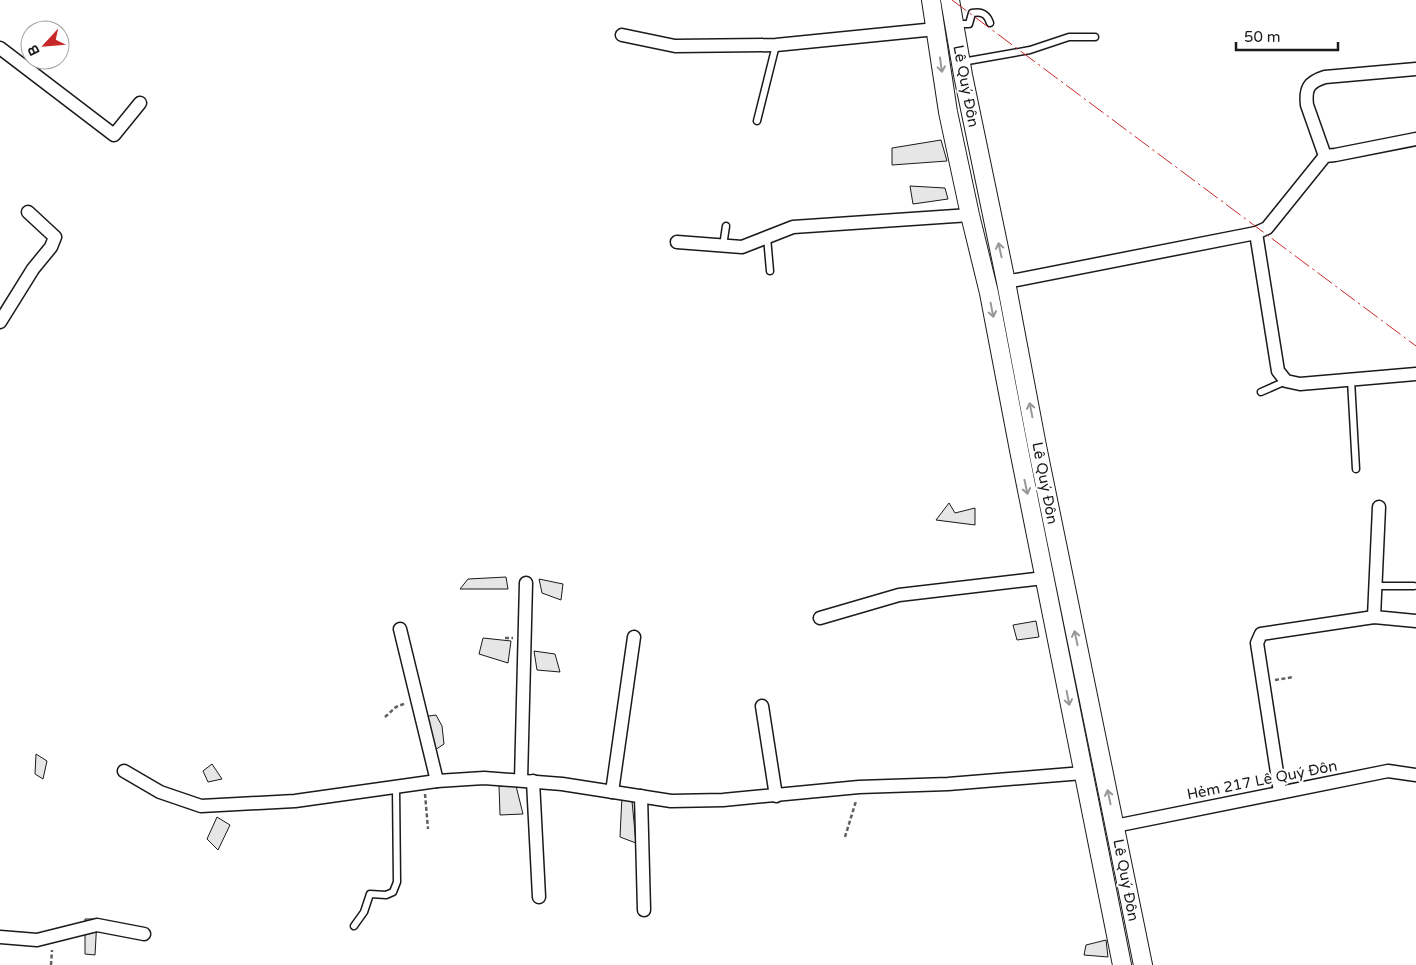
<svg xmlns="http://www.w3.org/2000/svg" width="1416" height="965" viewBox="0 0 1416 965" font-family="'Varela Round',sans-serif">
	<style>
		.building { fill: #e6e6e6; stroke: #1a1a1a }
		.lines { fill: none; stroke-linecap: round; stroke-linejoin: round }
		.service-casing { stroke: #1a1a1a; stroke-width: 9 }
		.minor-casing { stroke: #1a1a1a; stroke-width: 15 }
		.secondary-casing { stroke: #1a1a1a; stroke-width: 20 }
		.path { stroke: #5f5f5f; stroke-width: 2.5; stroke-dasharray: 4 2.5; stroke-linecap: butt }
		.service { stroke: #fff; stroke-width: 6 }
		.minor { stroke: #fff; stroke-width: 12 }
		.secondary { stroke: #fff; stroke-width: 18 }
		.power { stroke: #c62828; stroke-width: 1; stroke-dasharray: 18 4 2.5 4; stroke-linecap: butt }
		.oneway { stroke: #989898 }
		.labels { text-anchor: middle; stroke-width: 4; stroke-linejoin: round; paint-order: stroke }
		.street-label { font-size: 15px; fill: #1a1a1a; stroke: #fff }
	</style>
	<rect width="100%" height="100%" fill="#fff"/>
	<!-- building -->
	<g class="building">
		<path d="M941,140L947,161L892,165V148Z"/>
		<path d="M910,186L945,188L948,199L913,204Z"/>
		<path d="M949,503L955,513L975,508V525L936,520Z"/>
		<path d="M506,577L508,589H460L468,579Z"/>
		<path d="M539,579L563,584L561,600L542,593Z"/>
		<path d="M1036,621L1039,637L1017,640L1013,625Z"/>
		<path d="M483,638L511,641L508,663L479,654Z"/>
		<path d="M534,651L555,654L560,672L537,670Z"/>
		<path d="M436,715L442,726L444,744L435,750L422,717Z"/>
		<path d="M36,754L47,761L43,779L35,774Z"/>
		<path d="M212,764L222,779L208,782L203,771Z"/>
		<path d="M499,786H516L523,814L500,815Z"/>
		<path d="M622,796L632,801L636,843L620,837Z"/>
		<path d="M217,817L230,825L218,850L207,839Z"/>
		<path d="M85,919H97L95,955L85,954Z"/>
		<path d="M1106,940L1108,957L1084,955L1086,945Z"/>
	</g>
	<g class="lines">
		<!-- service casing -->
		<g class="service-casing">
			<g id="service">
				<path d="M955,24H969L972,13C982,11 987,14 990,23"/>
				<path d="M962,62L1030,50L1069,37H1095"/>
				<path d="M757,121L776,45"/>
				<path d="M767,237L770,271"/>
				<path d="M723,246L726,226"/>
				<path d="M1351,380L1356,469"/>
				<path d="M1261,392L1286,381"/>
				<path d="M1375,586H1414"/>
				<path d="M354,926L364,912L370,894L386,895L393,892L397,882L396,787"/>
			</g>
		</g>
		<!-- minor casing -->
		<g class="minor-casing">
			<g id="minor">
				<path d="M622,35L675,46L776,45L936,29"/>
				<path d="M0,48L114,135L140,103"/>
				<path d="M1325,156L1307,105C1305,88 1309,82 1325,77L1416,69"/>
				<path d="M1256,233L1278,371L1286,381L1300,384L1416,374"/>
				<path d="M677,242L742,247L793,227L970,215"/>
				<path d="M1006,282L1256,233L1267,228L1325,156L1335,155L1416,139"/>
				<path d="M0,322L33,269L51,247L55,237L28,212"/>
				<path d="M1374,617L1379,507"/>
				<path d="M820,618L899,595L1044,578"/>
				<path d="M400,629L437,781"/>
				<path d="M762,706L776,796"/>
				<path d="M124,771L160,792L201,806L295,801L437,781L484,778L562,784L671,801L723,800L859,787L948,784L1083,773"/>
				<path d="M521,780L526,583"/>
				<path d="M533,781L539,897"/>
				<path d="M612,792L634,637"/>
				<path d="M1280,792L1257,643L1261,634L1374,617L1416,621"/>
				<path d="M641,796L644,910"/>
				<path d="M1115,826L1388,771L1416,775"/>
				<path d="M0,937L37,940L97,925L144,934"/>
			</g>
		</g>
		<!-- secondary casing -->
		<g class="secondary-casing">
			<g id="secondary">
				<path d="M931,0L948,112L970,215L989,293L1019,450L1122,965"/>
				<path d="M950,0L963,75L1006,282L1037,446L1143,965"/>
			</g>
		</g>
		<!-- path -->
		<g class="path">
			<path d="M505,638H513"/>
			<path d="M1275,680L1294,677"/>
			<path d="M385,717L396,707L406,703"/>
			<path d="M425,794L428,829"/>
			<path d="M845,837L856,801"/>
			<path d="M51,965L52,950"/>
		</g>
		<!-- service -->
		<use href="#service" class="service"/>
		<!-- minor -->
		<use href="#minor" class="minor"/>
		<!-- secondary -->
		<use href="#secondary" class="secondary"/>
		<!-- power -->
		<path class="power" d="M952,0L1416,346"/>
	</g>
	<!-- one-way arrows -->
	<defs><path id="oneway-shaft" d="M-6 0H5M1.5-3L5.5 0L1.5 3" fill="none" stroke-width="1.6" stroke-linecap="round" stroke-linejoin="round" transform="scale(1.25)"/></defs>
	<g class="oneway">
		<use href="#oneway-shaft" transform="translate(941 65) rotate(82)"/>
		<use href="#oneway-shaft" transform="translate(1000 250) rotate(-102)"/>
		<use href="#oneway-shaft" transform="translate(992 310) rotate(79)"/>
		<use href="#oneway-shaft" transform="translate(1031 410) rotate(-101)"/>
		<use href="#oneway-shaft" transform="translate(1026 487) rotate(78)"/>
		<use href="#oneway-shaft" transform="translate(1076 638) rotate(-102)"/>
		<use href="#oneway-shaft" transform="translate(1068 698) rotate(79)"/>
		<use href="#oneway-shaft" transform="translate(1109 797) rotate(-102)"/>
	</g>
	<g class="labels">
		<!-- street labels -->
		<g class="street-label">
			<text transform="translate(966 86) rotate(79)" y="5">Lê Quý Đôn</text>
			<text transform="translate(1045 483) rotate(79)" y="5">Lê Quý Đôn</text>
			<text transform="translate(1262 780) rotate(-11)" y="5">Hẻm 217 Lê Quý Đôn</text>
			<text transform="translate(1126 880) rotate(79)" y="5">Lê Quý Đôn</text>
		</g>
	</g>
	<!-- north arrow -->
	<g transform="translate(45 45) rotate(244)"><circle r="24" fill="#ffffff" stroke="#a3a3a3"/>
	<path d="M0-4L9 19L0 12L-9 19Z" fill="#c62828"/>
	<text y="-8" font-size="14" font-weight="bold" text-anchor="middle" fill="#1a1a1a">B</text>
	</g>
	<!-- scale -->
	<path d="M1236 42v8h102v-8" fill="none" stroke="#1a1a1a" stroke-width="2.5"/>
	<text x="1244" y="42" font-size="15" fill="#1a1a1a" stroke="#ffffff" stroke-width="4" paint-order="stroke">50 m</text>
</svg>
